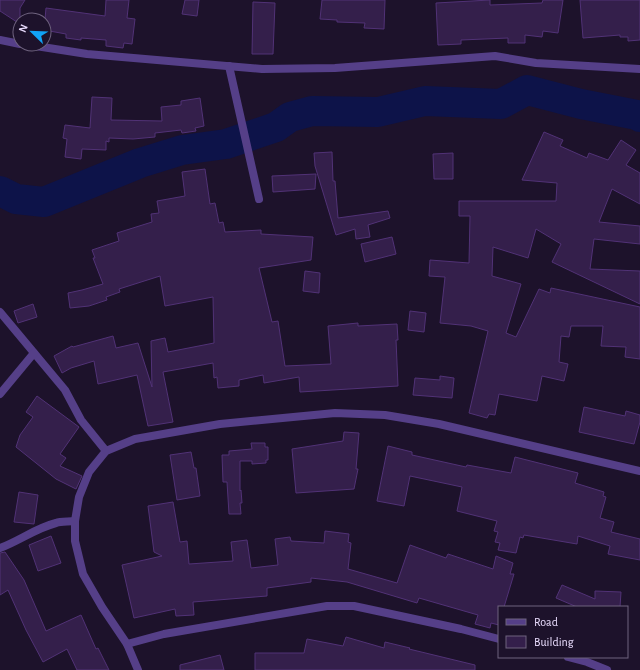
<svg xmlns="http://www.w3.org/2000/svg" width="640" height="670" viewBox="0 0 640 670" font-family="'Alegreya Sans',sans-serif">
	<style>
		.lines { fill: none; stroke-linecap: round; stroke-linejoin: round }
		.river { stroke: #0d1349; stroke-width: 30 }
		.building { fill: #341f4b; stroke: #513276 }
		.service { stroke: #553f88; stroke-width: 8 }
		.minor { stroke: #553f88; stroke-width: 8 }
	</style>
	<rect width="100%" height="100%" fill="#1d122b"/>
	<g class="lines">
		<!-- river -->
		<path class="river" d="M0,191L16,199L44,202L140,163L182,150L226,144L276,127L290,117L312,111L378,112L425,101L501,104L527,90L581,104L637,115L640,117"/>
	</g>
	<!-- building -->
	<g class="building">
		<path d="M0,0H25L20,8V24L0,11Z"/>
		<path d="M106,0H129L127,18L135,19L132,44L124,43L123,48L106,46V40L81,38V40L66,38V34L44,30L46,8L105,16Z"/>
		<path d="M185,0H199L197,16L182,14Z"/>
		<path d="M322,0H385L384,29L364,28L365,23L337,22V20L320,19Z"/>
		<path d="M490,0V5L542,3L543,0H563L558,33L543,31L542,37L525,35V43H508V38L461,40V44L438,45L436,3Z"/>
		<path d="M580,0H640V40L628,41V37H620V35L583,38Z"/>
		<path d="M253,2L275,3L273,54H252Z"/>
		<path d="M92,97L112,98L111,120L162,121L161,107L181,105V101L200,98L204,126L195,128L196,131L182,133L181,130L155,133V137L133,139L109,138V142L106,141V150L82,149L81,159L65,157L67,139L63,138L65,125L90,128Z"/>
		<path d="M544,132L563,140L560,146L587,158L589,153L608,160L621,140L636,150L626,165L640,173V204L612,189L599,222L640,226V244L594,239L590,269L640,271V304L552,262L561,244L536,229L528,258L493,247L492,276L521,284L506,333L516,337L539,289L550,293L551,288L640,307V359L625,357L626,347L601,346L603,326H571L569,337L561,336L559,362L568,364L564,381L542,376L537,401L499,394L495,415L489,414L487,418L469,413L488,331L471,326L440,323L445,277L429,276L430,260L469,263L470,216H459V201H556L557,183L522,180Z"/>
		<path d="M332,152L333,181H335L338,218L388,211L390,218L368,225L370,237L356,239L355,229L336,235L315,166L314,153Z"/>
		<path d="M453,153V179H434L433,154Z"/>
		<path d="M205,169L210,204L215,203L219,223L223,222L225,232L261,230V234L313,237L311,260L259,268L272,322L278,321L285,366L331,364L328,326L358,323V326L397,324L398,340H396L398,386L300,392L299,377L264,383L263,375L239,380V386L218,388L217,377L214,378L213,363L163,372L173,422L148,426L137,375L98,384L94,361L71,368L62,373L54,356L72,346L73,347L113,336L116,348L138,343L152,387L151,341L165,338L168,352L214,343L213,297L165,306L160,276L119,289L120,292L106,297L107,300L89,306L70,308L68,293L82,290L103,284L93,258H95L92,250L119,241L117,233L152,222L151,214L159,213L157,201L185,196L182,172Z"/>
		<path d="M316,174L315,189L273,192L272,176Z"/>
		<path d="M392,237L396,254L365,262L361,244Z"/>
		<path d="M305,271L320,273L319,293L303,291Z"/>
		<path d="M33,304L37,317L18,323L14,311Z"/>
		<path d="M410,311L426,313L424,332L408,330Z"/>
		<path d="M440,376L454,378L452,398L413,395L415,378L440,380Z"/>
		<path d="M37,396L79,427L60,454L66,458L60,466L82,476L76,489L56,479L16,447L20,435L33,417L26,412Z"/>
		<path d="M584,407L625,416L626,411L640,415V422L634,444L579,432Z"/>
		<path d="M344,432L359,433L356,469H358L354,489L296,493L292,449L343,441Z"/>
		<path d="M251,443H265V447H268V460H266V463L252,464V461H240V491L241,490L242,503H240L241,514H229L227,482H223L222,455H229V451L252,449Z"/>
		<path d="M388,446L412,452V455L466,467L467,465L511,473L515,457L578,473L575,483L604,492L603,496L606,497L600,518L614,522L611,532L640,539V560L608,554L610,546L578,536L577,544L524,535L523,538L520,537L516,553L498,550L500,543L495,542L498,532L494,531L497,521L457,511L462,487L410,476L404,506L377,501Z"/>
		<path d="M191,452L194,468H196L200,496L177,500L170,455Z"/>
		<path d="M19,492L38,495L34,524L14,522Z"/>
		<path d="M173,502L180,542L187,541L189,564L233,561L231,542L247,540L251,568L278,565L275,539L290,537L291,541L324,543L325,531L349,534L348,542L351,543L348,569L397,583L410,545L446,558L448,554L493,569L496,556L513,563L510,574H514L504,607H499V625L491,623L490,628L475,624L478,615L419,598L417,603L347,582L311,578V582L267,588V596L193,602L194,615L176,616L175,609L134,618L122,565L162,556L154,552L148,506Z"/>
		<path d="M51,536L61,563L38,571L29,545Z"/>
		<path d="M5,552L24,580L46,631L81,615L96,649L98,648L109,670H77L67,649L43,662L26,630L8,590L0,595V553Z"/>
		<path d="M562,585L595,599V591L621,592L620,607H577L556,598Z"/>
		<path d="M346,637L384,648L385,642L410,648L409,649L475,665V670H255V653H304L307,639L343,646Z"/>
		<path d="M220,655L224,670H180V665Z"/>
	</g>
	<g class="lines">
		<!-- service -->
		<path class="service" d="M229,66L259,199"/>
		<!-- minor -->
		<g class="minor">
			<path d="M0,40L20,44"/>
			<path d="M23,44L87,54L262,69L335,68L495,56L536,63L640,69"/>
			<path d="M0,312L65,390L81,420L106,451"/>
			<path d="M0,394L34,353"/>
			<path d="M0,548C19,541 36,528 56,523C61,521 69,522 75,521"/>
			<path d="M127,644L164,634L327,606H354L461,629L499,639"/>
			<path d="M568,657L587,662L607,670"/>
			<path d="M138,670L127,644L102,607L83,574L75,541V521L79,497L89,472L106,451L135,439L220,424L335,413L385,415L439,424L640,471"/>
		</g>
	</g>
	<!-- legend -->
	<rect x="498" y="606" width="130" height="52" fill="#1d122b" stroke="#6f637f"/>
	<rect x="506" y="619" width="20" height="6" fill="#553f88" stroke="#6f637f"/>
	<text x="534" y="626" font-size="12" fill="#eaddfe">Road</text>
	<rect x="506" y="636" width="20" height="12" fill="#341f4b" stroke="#6f637f"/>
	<text x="534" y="646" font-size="12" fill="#eaddfe">Building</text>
	<!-- north arrow -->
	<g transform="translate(32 32) rotate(293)"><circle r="19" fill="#1d122b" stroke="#6f637f"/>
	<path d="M0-3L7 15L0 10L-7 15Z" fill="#11a2f6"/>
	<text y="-6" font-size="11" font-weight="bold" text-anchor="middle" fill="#eaddfe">N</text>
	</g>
</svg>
